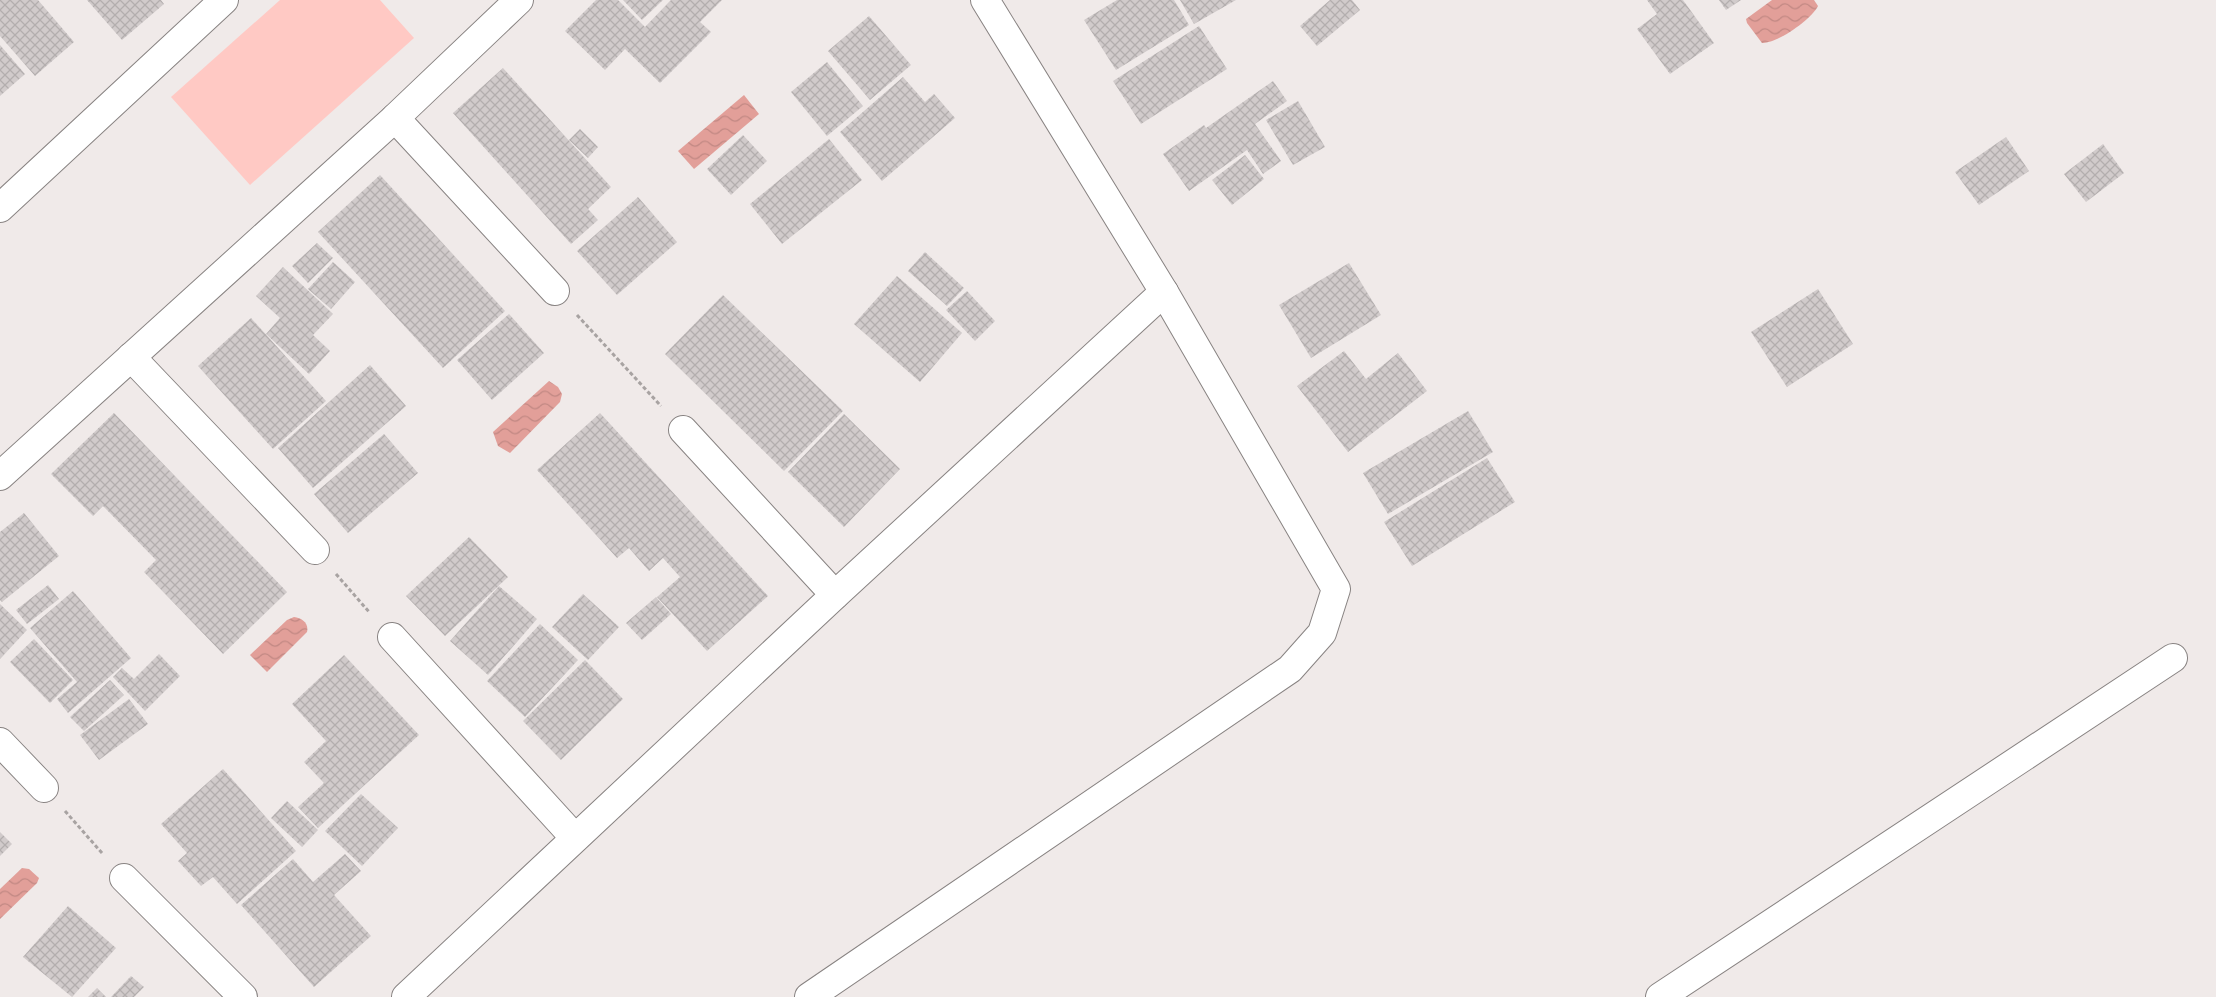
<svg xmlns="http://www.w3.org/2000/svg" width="2216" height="997" viewBox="0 0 2216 997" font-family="Helvetica,sans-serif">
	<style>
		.green { fill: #ffc9c4 }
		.water { fill: url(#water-waves) }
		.building { fill: url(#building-cross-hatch) }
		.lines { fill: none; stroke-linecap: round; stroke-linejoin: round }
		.street-casing { stroke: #888382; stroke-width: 30 }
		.path { stroke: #a8a3a2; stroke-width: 3; stroke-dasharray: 4 2.5; stroke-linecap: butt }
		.street { stroke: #fff; stroke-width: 28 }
	</style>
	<defs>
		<pattern id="water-waves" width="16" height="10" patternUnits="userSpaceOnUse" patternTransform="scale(1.25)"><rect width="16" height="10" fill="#e29f99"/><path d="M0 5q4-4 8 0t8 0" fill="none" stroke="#c18883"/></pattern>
		<pattern id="building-cross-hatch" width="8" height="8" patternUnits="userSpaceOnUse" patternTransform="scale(1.25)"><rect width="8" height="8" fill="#d1cbcb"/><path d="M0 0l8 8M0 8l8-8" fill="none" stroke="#b3aeae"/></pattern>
	</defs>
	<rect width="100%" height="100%" fill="#f0eae9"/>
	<!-- green -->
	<path class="green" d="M280,0H380L414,38L250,185L171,97Z"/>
	<!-- water -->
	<g class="water">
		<path d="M1772,0H1814L1818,6C1811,20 1776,44 1762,43L1747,23L1746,19Z"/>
		<path d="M744,95L759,114L694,169L678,151Z"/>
		<path d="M549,381L558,387L562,394L560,402L510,453L498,446L493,432Z"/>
		<path d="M294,617C302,618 309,623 307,632L267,672L250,655L287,620Z"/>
		<path d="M22,868L29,869L39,878L37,883L0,919V889Z"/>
	</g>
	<!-- building -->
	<g class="building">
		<path d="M0,0H38L74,42L35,76L0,36Z"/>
		<path d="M87,0H161L164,4L122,40Z"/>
		<path d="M596,0H618L645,27L671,0H722L700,22L711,32L660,83L625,49L605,70L565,31Z"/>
		<path d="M623,0H663L642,20Z"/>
		<path d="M1117,0H1174L1189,25L1116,70L1084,20Z"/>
		<path d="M1180,0H1236L1194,24Z"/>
		<path d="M1330,0H1352L1360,10L1317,46L1300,26Z"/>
		<path d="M1647,0H1683L1714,43L1670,74L1637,29L1657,14Z"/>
		<path d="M1719,0H1741L1726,10Z"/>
		<path d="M869,16L911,65L870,100L828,51Z"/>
		<path d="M1199,26L1227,69L1141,124L1113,81Z"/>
		<path d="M0,45L25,74L0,96Z"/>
		<path d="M827,62L863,106L827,136L791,92Z"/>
		<path d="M503,68L611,187L588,209L598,220L571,244L453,113Z"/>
		<path d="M903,77L925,102L934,94L955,118L882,181L840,132Z"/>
		<path d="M1273,81L1287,101L1255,124L1281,161L1263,174L1247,150L1189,191L1163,154L1204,125L1206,128Z"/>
		<path d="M1298,101L1325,147L1293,165L1266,120Z"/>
		<path d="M580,129L598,147L588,158L569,140Z"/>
		<path d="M743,135L767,161L731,195L707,169Z"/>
		<path d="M2006,137L2029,171L1979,205L1955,172Z"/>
		<path d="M829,139L862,180L782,244L750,204Z"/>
		<path d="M2103,144L2124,173L2086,202L2064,174Z"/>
		<path d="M1245,155L1264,179L1232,205L1212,180Z"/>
		<path d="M380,175L505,311L443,368L318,232Z"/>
		<path d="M638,197L677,242L617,295L577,251Z"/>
		<path d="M317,243L333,258L308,283L292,266Z"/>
		<path d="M925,252L964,288L947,306L908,271Z"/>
		<path d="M333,262L355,282L331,309L308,289Z"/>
		<path d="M1349,263L1381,315L1311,358L1279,305Z"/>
		<path d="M283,267L333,314L313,335L330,351L309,374L266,334L280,318L256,296Z"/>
		<path d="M897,276L962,333L920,382L854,324Z"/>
		<path d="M1818,289L1853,344L1787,387L1751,332Z"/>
		<path d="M967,291L995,321L975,341L946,310Z"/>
		<path d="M723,295L843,411L784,471L665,354Z"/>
		<path d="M509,314L544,353L492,400L457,360Z"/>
		<path d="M251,318L326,401L273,449L198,366Z"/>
		<path d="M1344,351L1366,379L1398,353L1427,391L1348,452L1297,386Z"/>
		<path d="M370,365L406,406L313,488L278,448Z"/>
		<path d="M1468,411L1493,452L1388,514L1363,473Z"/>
		<path d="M114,413L287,592L223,654L144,572L156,560L103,506L93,516L51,474Z"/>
		<path d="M600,413L768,596L707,651L657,597L680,577L663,558L649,571L629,548L617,558L537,470Z"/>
		<path d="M844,414L900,469L844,527L788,472Z"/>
		<path d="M384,434L418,473L348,533L314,494Z"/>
		<path d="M1487,458L1515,502L1412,566L1384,522Z"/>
		<path d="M24,513L59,556L2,602L0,600V532Z"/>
		<path d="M469,537L508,577L445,636L406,596Z"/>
		<path d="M48,585L59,599L27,624L16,610Z"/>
		<path d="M499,586L537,619L488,675L450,641Z"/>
		<path d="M73,591L131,658L68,713L57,699L77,682L30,628Z"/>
		<path d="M583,594L619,627L588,660L552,627Z"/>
		<path d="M656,597L671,614L642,640L626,623Z"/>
		<path d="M0,604L27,630L0,659Z"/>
		<path d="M540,624L578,660L525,717L487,681Z"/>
		<path d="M34,639L73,680L50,703L10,662Z"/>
		<path d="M159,654L180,676L145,711L113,677L122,668L134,679Z"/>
		<path d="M344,655L419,735L318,828L298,807L324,783L304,762L326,741L292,704Z"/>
		<path d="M585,660L623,699L561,760L523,721Z"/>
		<path d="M110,680L124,695L84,731L70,717Z"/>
		<path d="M129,699L148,724L99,760L80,735Z"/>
		<path d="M223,769L296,851L237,904L213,877L201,886L178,861L187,853L161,824Z"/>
		<path d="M361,794L398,828L362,866L325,831Z"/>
		<path d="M287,801L318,830L302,847L271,818Z"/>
		<path d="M0,832L12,844L0,856Z"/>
		<path d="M345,854L361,871L334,895L371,936L314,987L241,905L293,859L313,882Z"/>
		<path d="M68,906L116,948L72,997L23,957Z"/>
		<path d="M131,976L144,987L134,997H111Z"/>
		<path d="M97,988L106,997H88Z"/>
	</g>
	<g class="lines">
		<!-- street casing -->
		<g class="street-casing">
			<g id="street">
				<path d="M395,118L555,291"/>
				<path d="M0,208L224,0"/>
				<path d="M131,357L315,550"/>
				<path d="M683,430L835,595"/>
				<path d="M0,476L395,118L519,0"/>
				<path d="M392,637L575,838"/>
				<path d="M0,742L44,788"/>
				<path d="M124,878L243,997"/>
				<path d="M406,997L835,595L1164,292"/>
				<path d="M809,997L1290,669L1322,633L1336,589L1164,292L985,0"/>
				<path d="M1660,997L2173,658"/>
			</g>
		</g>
		<!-- path -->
		<g class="path">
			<path d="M577,315L661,406"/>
			<path d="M336,574L370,613"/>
			<path d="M65,811L102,853"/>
		</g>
		<!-- street -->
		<use href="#street" class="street"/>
	</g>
</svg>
